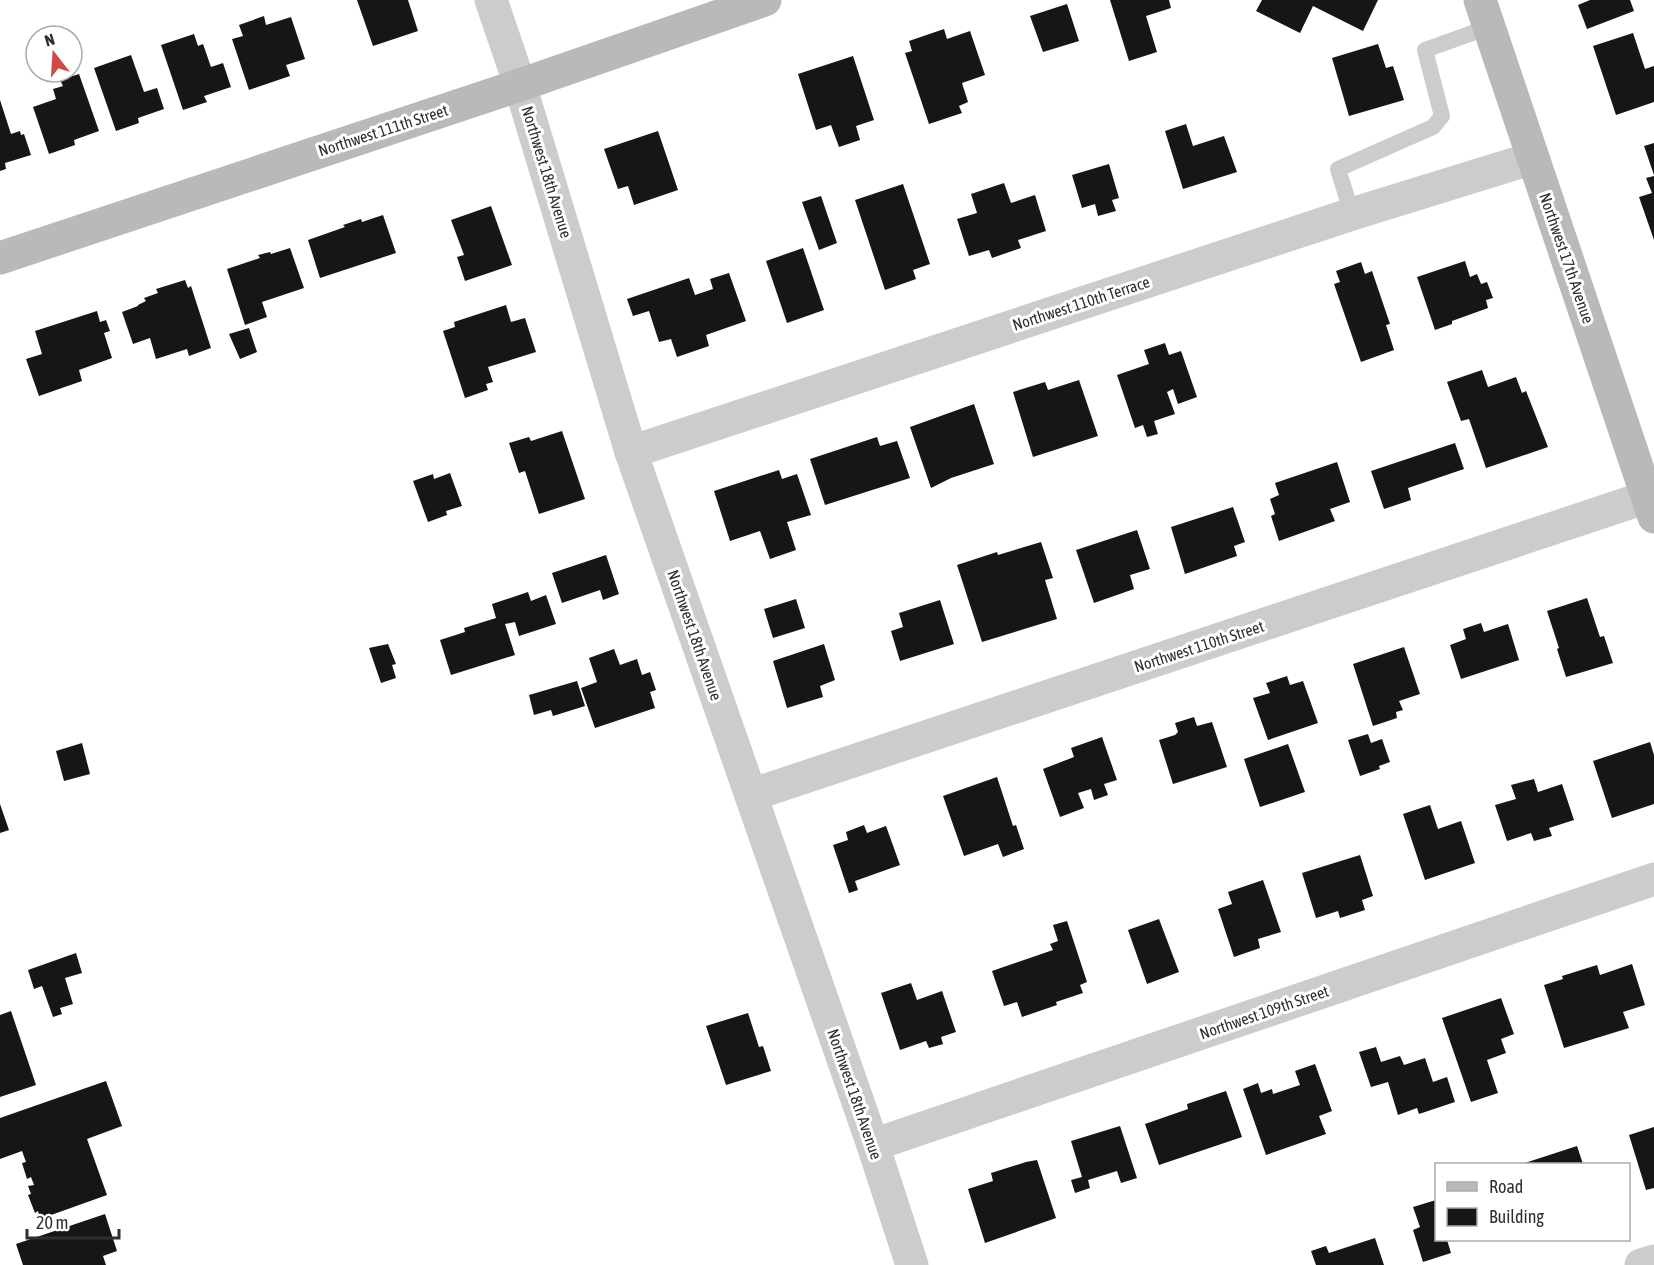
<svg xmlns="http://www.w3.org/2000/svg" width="1654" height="1265" viewBox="0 0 1654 1265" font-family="'Asap Condensed',sans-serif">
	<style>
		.building { fill: #161616 }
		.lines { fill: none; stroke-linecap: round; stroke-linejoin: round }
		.lane { stroke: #ccc; stroke-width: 16 }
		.street { stroke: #ccc; stroke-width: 33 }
		.secondary { stroke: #b9b9b9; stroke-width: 33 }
		.labels { text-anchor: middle; stroke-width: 6; stroke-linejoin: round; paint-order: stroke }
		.street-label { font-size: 16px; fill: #2f2f2f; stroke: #fff }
	</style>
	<rect width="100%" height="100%" fill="#fff"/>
	<!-- building -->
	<g class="building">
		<path d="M357,0H408L418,31L373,46Z"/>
		<path d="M1110,0H1169L1171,8L1146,16L1157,52L1129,61Z"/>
		<path d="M1262,0H1378L1363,31L1313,6L1300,33L1256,11Z"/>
		<path d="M1590,0H1630L1634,11L1587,29L1578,5Z"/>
		<path d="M1067,4L1079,41L1043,52L1030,16Z"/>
		<path d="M264,16L266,25L291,17L305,59L286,65L290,76L249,90L232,39L243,36L239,25Z"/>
		<path d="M944,29L947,39L970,31L985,75L962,83L968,102L959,106L962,113L929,124L905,53L912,51L909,41Z"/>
		<path d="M1633,33L1645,69L1654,66V102L1616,115L1593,46Z"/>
		<path d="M194,34L198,46L203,44L211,67L223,63L231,87L204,96L207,102L183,110L161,45Z"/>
		<path d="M1378,44L1386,68L1393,66L1404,100L1349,116L1332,58Z"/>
		<path d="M131,55L144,92L157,88L164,109L138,118L139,123L116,131L94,68Z"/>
		<path d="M853,56L874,120L856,126L860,140L839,147L831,125L816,130L798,74Z"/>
		<path d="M79,74L99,131L74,140L75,145L49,154L33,107L56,99L53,89L63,86L60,80Z"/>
		<path d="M0,100L11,134L20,131L21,135L24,134L31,155L5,163L6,169L0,171Z"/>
		<path d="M1186,124L1193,146L1224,136L1237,172L1183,189L1165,131Z"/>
		<path d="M658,131L678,190L634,205L628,186L618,189L604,149Z"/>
		<path d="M1654,143V175L1644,146Z"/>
		<path d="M1109,164L1119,198L1112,200L1116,211L1098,216L1095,204L1082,208L1072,175Z"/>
		<path d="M1654,176V240L1639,197L1652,193L1646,178Z"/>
		<path d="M1004,183L1011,203L1035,195L1046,231L1018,240L1021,248L992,258L989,250L969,256L957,219L977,213L971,194Z"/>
		<path d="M903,184L930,264L913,270L916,279L885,290L855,200Z"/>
		<path d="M821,196L837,243L819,250L802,202Z"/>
		<path d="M491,206L512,265L465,281L457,257L464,255L451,220Z"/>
		<path d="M383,215L396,253L320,278L308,240L345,227L343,225L361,219L362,222Z"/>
		<path d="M290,248L304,288L262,302L267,317L245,325L227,269L260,258L258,255L270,252L271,254Z"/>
		<path d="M803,248L824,310L787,323L766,261Z"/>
		<path d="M1465,261L1470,277L1477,274L1481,284L1487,282L1493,298L1486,300L1488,308L1452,321V324L1435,330L1417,277Z"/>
		<path d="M1361,262L1365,274L1372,271L1390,324L1386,325L1394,350L1361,362L1334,284L1340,282L1336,271Z"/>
		<path d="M729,273L746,321L706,335L709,346L677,357L671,339L659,342L649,311L633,316L627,299L689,278L695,295L713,289L710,279Z"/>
		<path d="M185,280L188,288L191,286L211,348L189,356L187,349L156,359L150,338L133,344L122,312L138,306V305L146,301L144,298L158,293L156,289Z"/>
		<path d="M506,305L511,322L525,318L536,352L488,367L493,382L486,384L488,390L465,398L443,331L455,327L454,322Z"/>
		<path d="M97,311L100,322L106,320L110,331L104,333L112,358L79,370L82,381L39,396L26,359L42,354L35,331Z"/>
		<path d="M249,328L257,352L240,359L229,334Z"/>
		<path d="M1165,343L1169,355L1181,351L1197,397L1178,404L1173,389L1167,392L1175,414L1154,421L1158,434L1147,437L1143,425L1135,428L1117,375L1149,364L1144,350Z"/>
		<path d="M1482,370L1488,387L1516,377L1522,393L1526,391L1548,447L1486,468L1469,419L1461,421L1447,382Z"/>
		<path d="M1079,380L1098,436L1033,457L1013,392L1045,382L1048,390Z"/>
		<path d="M974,404L994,464L951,478L931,488L910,427Z"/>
		<path d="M562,431L585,499L539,514L525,471L519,473L509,443L529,437L531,441Z"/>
		<path d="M877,437L880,446L897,441L910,478L825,505L810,459Z"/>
		<path d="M1455,443L1464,469L1408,488L1411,500L1384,509L1371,471Z"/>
		<path d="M1337,462L1350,502L1330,509L1335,521L1279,541L1271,516L1275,514L1270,499L1279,495L1275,483Z"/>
		<path d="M779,470L782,479L797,474L811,515L787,522L796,550L770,559L760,531L730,541L714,491Z"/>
		<path d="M450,473L462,506L446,511L447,515L428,522L413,481L433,474L434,479Z"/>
		<path d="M1233,507L1245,542L1234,546L1237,556L1185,574L1171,527Z"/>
		<path d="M1137,530L1150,569L1130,575L1134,589L1094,603L1076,550Z"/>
		<path d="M1041,542L1053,578L1045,580L1057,619L982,642L957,565L997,552L998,555Z"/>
		<path d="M606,555L619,594L603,600L600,590L562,603L552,573Z"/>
		<path d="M528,592L531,601L546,595L556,624L519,636L515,622L505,624L515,655L451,675L440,640L465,632L464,628L496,618L492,604Z"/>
		<path d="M1587,598L1600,637L1604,636L1613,663L1566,677L1557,649L1559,648L1547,611Z"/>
		<path d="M796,599L805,628L773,638L764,609Z"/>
		<path d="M940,600L954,644L900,661L891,631L903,627L899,613Z"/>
		<path d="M1481,623L1484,632L1508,624L1519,660L1461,679L1450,645L1466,639L1463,629Z"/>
		<path d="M388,644L396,664L392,665L396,678L381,683L369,648Z"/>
		<path d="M824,644L835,680L820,686L823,697L787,708L773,661Z"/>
		<path d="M1404,647L1420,694L1399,701L1403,710L1396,712L1397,718L1373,726L1353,664Z"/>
		<path d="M614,649L620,665L637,659L642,675L650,672L656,690L650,692L655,708L595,728L581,688L597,682L589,658Z"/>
		<path d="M1287,676L1290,685L1303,681L1318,723L1268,740L1253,698L1270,693L1266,683Z"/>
		<path d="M577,681L585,706L553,716L551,710L534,715L529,695Z"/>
		<path d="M1194,717L1197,726L1212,722L1227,767L1173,784L1159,740L1175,735L1178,732L1175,723Z"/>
		<path d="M1368,734L1371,743L1382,739L1390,762L1379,766L1380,769L1360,776L1348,740Z"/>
		<path d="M1102,737L1117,780L1104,784L1108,795L1094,800L1091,789L1078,793L1084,808L1060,817L1043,769L1074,757L1071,748Z"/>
		<path d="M1650,742L1654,755V804L1612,818L1593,761Z"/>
		<path d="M82,743L90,774L64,781L56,751Z"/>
		<path d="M1288,744L1305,792L1260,807L1244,759Z"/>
		<path d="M997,777L1013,826L1016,825L1024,849L1003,857L998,844L964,856L943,796Z"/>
		<path d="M1534,779L1538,792L1562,784L1574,820L1549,828L1552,836L1534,841L1531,833L1507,841L1495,805L1516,799L1511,785Z"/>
		<path d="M0,804L9,830L0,833Z"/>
		<path d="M1430,805L1438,829L1461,821L1475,863L1425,880L1403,814Z"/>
		<path d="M864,825L867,833L886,826L900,865L855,881L858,890L849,893L833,845L848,840L846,832Z"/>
		<path d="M1360,855L1373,896L1362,900L1365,910L1340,918L1338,911L1316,918L1302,873Z"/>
		<path d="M1263,880L1281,932L1258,939L1260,948L1234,957L1218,909L1232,904L1228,892Z"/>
		<path d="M1159,919L1179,972L1147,984L1128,930Z"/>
		<path d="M1067,921L1087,982L1080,985L1083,993L1056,1002L1057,1005L1022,1017L1017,1002L1004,1006L992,971L1053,950L1050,944L1058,941L1053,925Z"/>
		<path d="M76,953L82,973L65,978L73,1004L60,1008L62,1014L53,1017L42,986L34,989L28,970Z"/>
		<path d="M1632,964L1645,1005L1623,1012L1629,1028L1564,1048L1544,985L1563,979L1562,976L1597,965L1600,975Z"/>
		<path d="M911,983L917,1000L942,991L956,1032L941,1037L943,1044L929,1048L926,1041L900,1050L881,993Z"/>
		<path d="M1501,998L1514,1034L1501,1039L1506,1053L1487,1060L1498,1093L1471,1102L1442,1018Z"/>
		<path d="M11,1011L36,1085L0,1097V1015Z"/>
		<path d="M748,1013L759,1047L763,1046L771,1071L726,1085L706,1026Z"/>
		<path d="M1376,1047L1381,1062L1400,1056L1404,1065L1425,1058L1433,1082L1447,1077L1455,1102L1419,1114L1417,1108L1398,1115L1388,1082L1371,1087L1359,1052Z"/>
		<path d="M1315,1064L1332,1111L1319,1116L1326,1134L1266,1155L1243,1089L1258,1083L1261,1093L1272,1089L1273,1094L1300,1085L1295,1071Z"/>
		<path d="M106,1081L122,1126L87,1139L107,1195L40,1219L38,1211L35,1213L28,1195L31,1194L28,1186L34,1185L31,1177L27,1179L22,1163L26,1162L22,1151L0,1159V1118Z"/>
		<path d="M1226,1091L1242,1137L1159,1165L1145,1124L1188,1109L1187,1104Z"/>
		<path d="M1120,1126L1137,1178L1121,1183L1117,1171L1088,1180L1090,1188L1075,1193L1071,1180L1082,1177L1071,1141Z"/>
		<path d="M1654,1127V1188L1646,1190L1629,1135Z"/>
		<path d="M1577,1146L1583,1164H1522Z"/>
		<path d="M1037,1160L1056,1218L985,1243L968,1189L993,1181L991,1173L1026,1162Z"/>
		<path d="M1436,1200V1240H1447L1451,1253L1423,1262L1413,1230L1420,1227L1413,1207Z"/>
		<path d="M105,1214L117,1251L103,1256L106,1265H23L16,1244Z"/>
		<path d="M1375,1238L1384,1265H1316L1311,1251L1326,1246L1329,1253Z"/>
	</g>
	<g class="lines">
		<!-- lane -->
		<path class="lane" d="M1352,214L1338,169L1433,127L1442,116L1425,50L1489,27"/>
		<!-- street -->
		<g class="street">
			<path d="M491,0L520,85L631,452L873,1145L912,1265"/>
			<path d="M631,452L1352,214L1533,158"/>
			<path d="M751,795L1647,497"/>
			<path d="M873,1145L1654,879"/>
			<path d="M1641,1265L1654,1261"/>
		</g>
		<!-- secondary -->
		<g class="secondary">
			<path d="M1480,0L1654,517"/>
			<path d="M0,258L520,85L765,0"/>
		</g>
	</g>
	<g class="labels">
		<!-- street labels -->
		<g class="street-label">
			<text transform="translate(383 130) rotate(-18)" y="6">Northwest 111th Street</text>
			<text transform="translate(547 172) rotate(73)" y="6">Northwest 18th Avenue</text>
			<text transform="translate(1567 258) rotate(71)" y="6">Northwest 17th Avenue</text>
			<text transform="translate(1081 303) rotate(-18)" y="6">Northwest 110th Terrace</text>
			<text transform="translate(695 635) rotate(71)" y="6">Northwest 18th Avenue</text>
			<text transform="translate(1199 646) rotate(-18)" y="6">Northwest 110th Street</text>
			<text transform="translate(1264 1012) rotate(-19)" y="6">Northwest 109th Street</text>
			<text transform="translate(855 1094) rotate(71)" y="6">Northwest 18th Avenue</text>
		</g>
	</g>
	<!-- legend -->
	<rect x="1435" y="1163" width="195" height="78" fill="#ffffff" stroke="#acacac" stroke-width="1.5"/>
	<rect x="1447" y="1182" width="30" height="9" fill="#b9b9b9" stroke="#acacac" stroke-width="1.5"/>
	<text x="1489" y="1193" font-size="18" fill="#2f2f2f">Road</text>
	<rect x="1447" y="1208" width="30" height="18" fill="#161616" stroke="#acacac" stroke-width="1.5"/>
	<text x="1489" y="1223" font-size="18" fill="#2f2f2f">Building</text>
	<!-- north arrow -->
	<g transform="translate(54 54) rotate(343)"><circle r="28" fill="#ffffff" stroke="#acacac" stroke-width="1.5"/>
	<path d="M0-4.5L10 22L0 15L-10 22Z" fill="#d04848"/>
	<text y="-9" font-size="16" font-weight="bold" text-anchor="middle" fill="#2f2f2f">N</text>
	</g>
	<!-- scale -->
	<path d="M27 1229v9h92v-9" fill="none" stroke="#2f2f2f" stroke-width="3"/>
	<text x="36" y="1229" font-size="18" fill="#2f2f2f" stroke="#ffffff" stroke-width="4.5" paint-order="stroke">20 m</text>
</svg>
